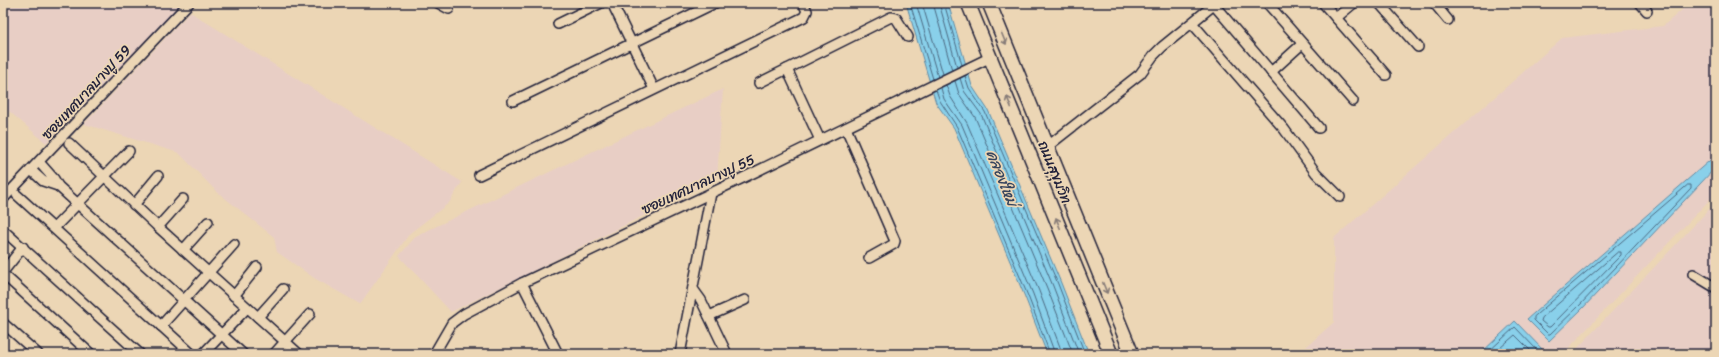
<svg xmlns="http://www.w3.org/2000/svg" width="1719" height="357" viewBox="0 0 1719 357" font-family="Sriracha,'Playpen Sans Thai',sans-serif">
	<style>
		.built { fill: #e8cec5 }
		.water { fill: #89d0ea; stroke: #608aa4 }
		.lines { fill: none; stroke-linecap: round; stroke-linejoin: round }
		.shore { stroke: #4b6881; stroke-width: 1 }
		.minor-casing { stroke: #22223b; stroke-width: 12 }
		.highway-casing { stroke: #22223b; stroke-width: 16 }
		.minor { stroke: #ecd6b5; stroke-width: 9 }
		.highway { stroke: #ecd6b5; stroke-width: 13 }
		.oneway { stroke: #877c78 }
		.labels { text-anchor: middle; stroke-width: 3.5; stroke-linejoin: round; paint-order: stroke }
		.street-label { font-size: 14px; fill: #22223b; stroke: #ecd6b5 }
		.water-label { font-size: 15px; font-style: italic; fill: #37455e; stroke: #ecd6b5 }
	</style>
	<rect width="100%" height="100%" fill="#ecd6b5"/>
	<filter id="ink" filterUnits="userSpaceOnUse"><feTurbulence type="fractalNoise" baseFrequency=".025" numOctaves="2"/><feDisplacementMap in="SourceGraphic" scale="8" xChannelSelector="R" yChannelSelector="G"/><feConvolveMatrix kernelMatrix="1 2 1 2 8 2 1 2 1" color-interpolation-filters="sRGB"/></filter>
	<g filter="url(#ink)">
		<!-- built -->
		<g class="built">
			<path d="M3,3H182L46,143L3,106Z"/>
			<path d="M1690,3H1716V193L1563,354H1298L1334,322V238L1562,38L1663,26Z"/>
			<path d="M190,12L462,182L449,203L410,233L360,304L314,278L277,252L274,237L216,191L179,153L84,124Z"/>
			<path d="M723,89L717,179L451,312L399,256L416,236Z"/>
			<path d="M1716,202V354H1572Z"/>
		</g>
		<!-- water -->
		<g class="water">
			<path d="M906,3H948L972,86L988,110L1061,283L1089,354H1047L1025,297L954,128L936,103Z"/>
			<path d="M1716,155V167L1582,309L1549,341L1527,319Z"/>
			<path d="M1515,321L1543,350L1539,354H1480Z"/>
		</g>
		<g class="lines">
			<!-- shore -->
			<g class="shore">
				<path d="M910,3L933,79"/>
				<path d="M916,3L938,77"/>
				<path d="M922,3L943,74"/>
				<path d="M933,3L952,70"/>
				<path d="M939,3L957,67"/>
				<path d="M944,3L962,65"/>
				<path d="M965,76L969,88L985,112L1058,284L1085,354"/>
				<path d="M960,78L964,91L981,114L1053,286L1079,354"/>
				<path d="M955,81L959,94L975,117L1047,288L1073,354"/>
				<path d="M946,85L950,96L967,123L1039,291L1060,347L1061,354"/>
				<path d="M941,88L944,99L962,125L1033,294L1055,354"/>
				<path d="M936,90L940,101L957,127L1028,296L1050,354"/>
				<path d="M1688,185H1691V188L1579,306L1550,334H1548L1534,320V317Z"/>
				<path d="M1618,252H1621V255L1550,327H1548L1541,321L1542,318Z"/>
				<path d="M1486,354L1515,327L1536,349L1537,354"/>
				<path d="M1493,354L1515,335L1531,351L1532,354"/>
			</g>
			<!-- minor casing -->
			<g class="minor-casing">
				<g id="minor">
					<path d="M438,3L449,9"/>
					<path d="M612,3L654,89"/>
					<path d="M1267,3L1353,101"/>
					<path d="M1323,3L1386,75"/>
					<path d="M1379,3L1418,47"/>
					<path d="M1434,3L1448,20"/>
					<path d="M1640,3L1647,11"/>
					<path d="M1214,5L1319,128"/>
					<path d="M1336,18L1354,3"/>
					<path d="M1192,23L1284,129L1316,173L1340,197"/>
					<path d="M558,24L601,3"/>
					<path d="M787,69L891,17L896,18L908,37"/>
					<path d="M1271,72L1302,44"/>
					<path d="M759,83L787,69L820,140"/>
					<path d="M513,101L715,3"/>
					<path d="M846,128L895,241L894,244L869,258"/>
					<path d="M69,143L158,227L299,354"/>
					<path d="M1048,146L1140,74L1153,56L1162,47L1216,3"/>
					<path d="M39,162L54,179L58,186L243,354"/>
					<path d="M31,170L43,181L58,186"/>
					<path d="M479,175L804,17L807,11L803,3"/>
					<path d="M17,195L192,354"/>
					<path d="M3,199L189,3"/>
					<path d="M134,205L158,176"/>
					<path d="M158,227L183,199"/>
					<path d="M54,228L129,151"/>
					<path d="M3,230L140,354"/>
					<path d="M183,250L208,222"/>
					<path d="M3,272L23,247"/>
					<path d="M3,274L91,354"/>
					<path d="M1693,274L1716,288"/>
					<path d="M522,283L558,354"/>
					<path d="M693,289L701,300L727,354"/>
					<path d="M234,296L257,267"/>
					<path d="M709,316L745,300"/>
					<path d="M258,317L283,289"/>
					<path d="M3,323L38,354"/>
					<path d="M161,326L234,244"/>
					<path d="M203,354L247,308"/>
					<path d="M274,354L310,314"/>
					<path d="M434,354L452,323L464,314L522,283L749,175L991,57"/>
					<path d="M680,354L711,193"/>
				</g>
			</g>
			<!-- highway casing -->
			<g class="highway-casing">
				<g id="highway">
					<path d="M968,3L1111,354"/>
					<path d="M989,3L1132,354"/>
				</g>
			</g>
			<!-- minor -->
			<use href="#minor" class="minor"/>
			<!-- highway -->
			<use href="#highway" class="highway"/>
		</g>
		<!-- one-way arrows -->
		<defs><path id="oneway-shaft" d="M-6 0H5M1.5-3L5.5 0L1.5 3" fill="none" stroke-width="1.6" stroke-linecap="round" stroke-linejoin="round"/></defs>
		<g class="oneway">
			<use href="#oneway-shaft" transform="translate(1004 39) rotate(68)"/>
			<use href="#oneway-shaft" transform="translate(1009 102) rotate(-112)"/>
			<use href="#oneway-shaft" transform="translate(1058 223) rotate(-112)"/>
			<use href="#oneway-shaft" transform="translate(1105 288) rotate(68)"/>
		</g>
	</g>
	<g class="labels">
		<!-- street labels -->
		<g class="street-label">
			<text transform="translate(86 92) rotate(-47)" y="5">ซอยเทศบาลบางปู 59</text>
			<text transform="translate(1055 172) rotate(68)" y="5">ถนนสุขุมวิท</text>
			<text transform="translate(698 184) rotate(-25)" y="5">ซอยเทศบาลบางปู 55</text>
		</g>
		<!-- water labels -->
		<g class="water-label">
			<text transform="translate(1002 178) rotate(68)" y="5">คลองใหม่</text>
		</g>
	</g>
	<!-- margin -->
	<rect width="1719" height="357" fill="none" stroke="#ecd6b5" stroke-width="16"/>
	<rect x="8" y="8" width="1703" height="341" fill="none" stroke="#22223b" stroke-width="1.5" filter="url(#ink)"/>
</svg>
